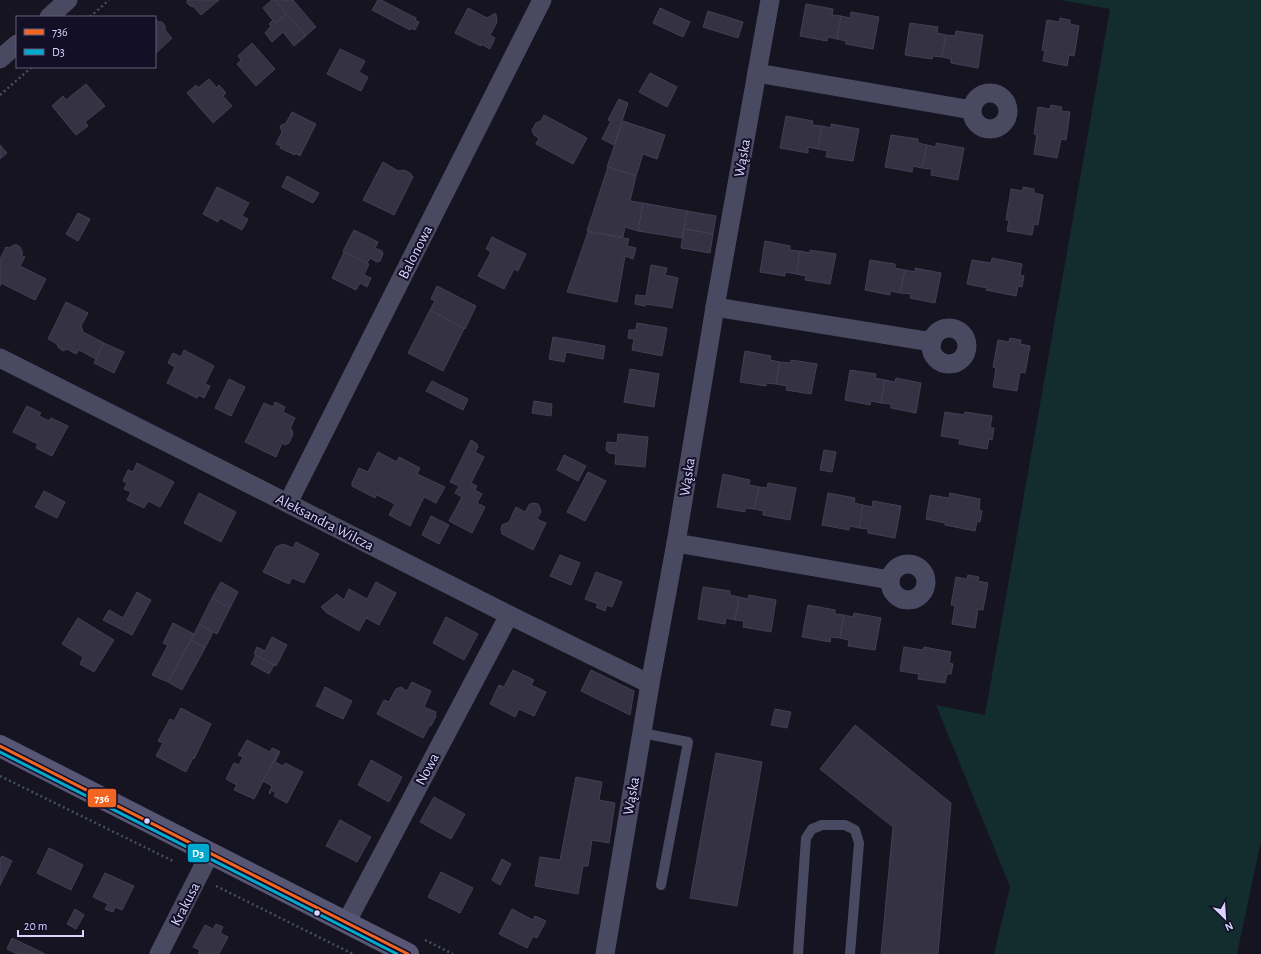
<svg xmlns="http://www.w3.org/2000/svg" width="1261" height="954" viewBox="0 0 1261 954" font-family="'Alegreya Sans',sans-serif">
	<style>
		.green { fill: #132c2d }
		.building { fill: #343243; stroke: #433f54 }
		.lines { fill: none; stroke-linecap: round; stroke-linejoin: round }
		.path { stroke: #44505f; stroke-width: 2.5; stroke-dasharray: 2 3; stroke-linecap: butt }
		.lane { stroke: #4a4962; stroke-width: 10 }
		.street { stroke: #4a4962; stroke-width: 19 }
		.secondary { stroke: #575674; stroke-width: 22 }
		.bus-1-casing { stroke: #130f26; stroke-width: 6 }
		.bus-2-casing { stroke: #130f26; stroke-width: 6 }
		.bus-1 { stroke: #f26522; stroke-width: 3 }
		.bus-2 { stroke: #00a9ce; stroke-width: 3 }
		.bus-dot { fill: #d9d4ff; stroke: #130f26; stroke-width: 1.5 }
		.labels { text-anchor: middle; stroke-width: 4; stroke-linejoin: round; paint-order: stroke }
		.street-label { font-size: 15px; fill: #d9d4ff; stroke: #130f26 }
		.line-badge { stroke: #130f26; stroke-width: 1.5 }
		.badge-label { font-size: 11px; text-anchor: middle; font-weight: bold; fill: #fff }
	</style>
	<rect width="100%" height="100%" fill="#161421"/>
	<!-- green -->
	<path class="green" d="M1060,0H1261V841L1237,954H994L1010,887L936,705L985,715L1110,9Z"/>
	<!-- building -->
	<g class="building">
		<path d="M187,0H219L201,15L194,7L190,6L187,3Z"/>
		<path d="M272,0H275L287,14L275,23L263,8Z"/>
		<path d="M275,0H293L316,27L305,36Z"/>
		<path d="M378,0H381L416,18L415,20L419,22L415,30L411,28L410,30L372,10Z"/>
		<path d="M806,4L833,9L832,15L841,16L837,39L828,37L827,41L800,36Z"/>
		<path d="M468,8L487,18L494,14H496L497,22L490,35L495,38L490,49L481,44V46L455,33Z"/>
		<path d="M660,8L690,22L683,37L653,23Z"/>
		<path d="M708,11L743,22L738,38L703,27Z"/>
		<path d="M851,12L879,17L873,49L846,44V41L837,39L841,16L850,18Z"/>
		<path d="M287,14L306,36L294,46L283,32L272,42L265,33L271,26L269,24L273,20L275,23Z"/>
		<path d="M155,18L158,22H162L165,26V30L172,38L155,54Z"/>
		<path d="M1060,18L1070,20V24L1079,26L1074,56L1069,55L1067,66L1043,61L1045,51L1042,50L1047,20L1059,22Z"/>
		<path d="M910,23L938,27L937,33L946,35L942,57L933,56L932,59L905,55Z"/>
		<path d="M956,31L983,35L978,68L951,63V59L942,57L946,35L955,36Z"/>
		<path d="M252,43L275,69L256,86L237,64L241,60L238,56Z"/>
		<path d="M340,49L365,61L359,72L368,77L361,91L327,74Z"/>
		<path d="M650,73L677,87L667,107L639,92Z"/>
		<path d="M209,79L217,88L219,85L226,93L223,96L232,106L213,123L187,93L196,85L198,88Z"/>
		<path d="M86,84L105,106L85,122L88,126L76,135L52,106L63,96L66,100Z"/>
		<path d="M619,99L628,103L614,145L602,139L611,121L608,120Z"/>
		<path d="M1051,105L1062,107L1061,111L1070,112L1066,140L1061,139L1057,158L1034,154L1037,135L1034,134L1038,107L1050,109Z"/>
		<path d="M292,112L316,124L300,156L295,153V155L280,148L281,146L276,144L282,132L280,126L286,123Z"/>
		<path d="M544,115L587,138L573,164L536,144L539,138L534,135L532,130L536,123L541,121Z"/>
		<path d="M786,116L813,121L812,125L822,126L818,149L808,147V153L780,148Z"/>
		<path d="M623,121L665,135L657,159L643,154L636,176L607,167Z"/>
		<path d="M831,124L859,129L853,161L826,157L827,151L818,149L822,126L831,128Z"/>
		<path d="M891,135L918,139V143L927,145L922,168L913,166L912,172L885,167Z"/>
		<path d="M936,143L964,148L958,180L931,175L932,169L922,168L927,145L936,147Z"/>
		<path d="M0,145L7,153L0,159Z"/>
		<path d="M383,162L398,171L404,170L410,173L413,177L394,215L363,200Z"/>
		<path d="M608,167L636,176L630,201L643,203L638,231L625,227L623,237L587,231Z"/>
		<path d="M287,176L319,193L313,203L282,187Z"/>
		<path d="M217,187L249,203L242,216L248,219L242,230L220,218L218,222L203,214Z"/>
		<path d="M1023,187L1034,189V193L1043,195L1038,225L1034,224L1032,235L1007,231L1009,220H1006L1011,189L1023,191Z"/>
		<path d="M643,203L687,211L682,238L638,231Z"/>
		<path d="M687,211L716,216L713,234L684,229Z"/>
		<path d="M78,213L90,219L78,241L66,234Z"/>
		<path d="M684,229L713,234L710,253L681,248Z"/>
		<path d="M354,230L378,242L375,248L382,251L383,254L380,261L377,262L370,258L367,263L343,251Z"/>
		<path d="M588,232L629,239L627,246L636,248L633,259L625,256L617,302L567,292Z"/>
		<path d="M492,237L526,254L518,271L514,269L504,289L478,276L491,252L486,249Z"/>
		<path d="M765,241L790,246V250L800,251L796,274L785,272V276L760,272Z"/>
		<path d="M14,245H17L20,247L22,251V256L25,257L20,266L46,279L35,300L1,283L0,286V259L6,247L9,248Z"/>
		<path d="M810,250L836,254L830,284L805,280L806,276L796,274L800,251L810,253Z"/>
		<path d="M344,252L369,264L364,275L371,278L367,287L360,283L356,290L332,278Z"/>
		<path d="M992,258L1022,264L1020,275L1024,276L1022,287L1018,286L1016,296L986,290L987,288L967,284L972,260L991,263Z"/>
		<path d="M870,260L895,264V268L905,270L900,293L890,291V295L865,290Z"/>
		<path d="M651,265L667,268L665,275L678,278L672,308L646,304L645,306L635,304L636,295L646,296Z"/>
		<path d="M915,268L941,273L935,303L910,298L911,294L900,293L905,270L915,272Z"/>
		<path d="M437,286L476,306L465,329L430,310L435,301L431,299Z"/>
		<path d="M66,302L88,313L81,326L83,332L104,343L96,359L79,350L76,354L67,349L63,351L58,347L57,344L48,339Z"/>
		<path d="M430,310L464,329L443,371L408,353Z"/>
		<path d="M637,323L667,328L662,356L632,350L634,339L628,338L629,330H636Z"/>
		<path d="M553,337L605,346L603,359L566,352L564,362L549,359Z"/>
		<path d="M1010,338L1021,340L1020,344L1030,346L1025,373L1020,372L1017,391L993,387L996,368L993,367L998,340L1009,342Z"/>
		<path d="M104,343L124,352L114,373L94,363Z"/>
		<path d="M184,350L214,366L205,384L210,386L204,398L199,395L197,398L167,383L175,367L168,363L173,353L181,357Z"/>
		<path d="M745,351L771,356L770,360L780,362L776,384L766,383V386L740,382Z"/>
		<path d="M791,360L817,364L811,394L786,390L787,386L776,384L780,362L790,363Z"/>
		<path d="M630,369L659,374L654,407L624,402Z"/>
		<path d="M850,370L876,374L875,378L885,380L881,403L871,401L870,405L845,400Z"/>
		<path d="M896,378L921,383L916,413L891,408V404L881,403L885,380L895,382Z"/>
		<path d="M229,379L245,387L231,416L215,408Z"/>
		<path d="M432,381L468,399L463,410L426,391Z"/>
		<path d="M534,401L552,404L551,416L532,413Z"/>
		<path d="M275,402L285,407L283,412L295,418L290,429L292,430L293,434L289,443L285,445L282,443L276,457L245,442L264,403L273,407Z"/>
		<path d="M27,406L41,413L39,416L49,421L51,418L68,426L52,456L36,448L38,444L13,432Z"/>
		<path d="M945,412L964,415L965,412L992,416L990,428H994L992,440L989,439L987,449L959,444L960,439L941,436Z"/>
		<path d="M618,434L648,437L645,467L615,464L616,454L609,453L606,450L607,442L617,443Z"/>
		<path d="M471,440L477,444L478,447L475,452L484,457L471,483L477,486L475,490L482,494L477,503L485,507L472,533L449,521L462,497L455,493L459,486L450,482Z"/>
		<path d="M824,450L836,452L832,472L820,470Z"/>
		<path d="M378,452L397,462L399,457L420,468L417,474L445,487L436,503L424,497L410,526L389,515L395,504L377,495L375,498L352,486V483L359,468L368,472Z"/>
		<path d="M564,455L586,466L578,481L557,470Z"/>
		<path d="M137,463L174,482L160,507L148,501L144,508L127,500L131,492L124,489L127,483L123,481L128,470L133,472Z"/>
		<path d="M588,472L606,481L585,521L567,512Z"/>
		<path d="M723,474L750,480L749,485L759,487L754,509L745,508V512L717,507Z"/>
		<path d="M768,483L796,488L790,520L763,515V511L754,509L759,487L767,488Z"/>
		<path d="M44,491L65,502L57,518L35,507Z"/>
		<path d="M199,493L236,512L221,542L184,523Z"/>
		<path d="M828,493L855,498L854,503L863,505L859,528L850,526L849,530L822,525Z"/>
		<path d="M950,493L980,499L979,510L982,511L980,522L977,521L975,531L945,525V523L926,519L930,495L949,498Z"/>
		<path d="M873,501L901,506L895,538L868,533V529L859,528L863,505L872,507Z"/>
		<path d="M532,503L538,504L540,508L541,512L537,519L546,523L533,550L502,534L501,529L502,525L509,522L516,507L525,512L529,505Z"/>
		<path d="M431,516L449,525L439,544L422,535Z"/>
		<path d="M296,542L319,554L304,583L292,578L289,584L263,572L276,547L283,544L293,548Z"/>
		<path d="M560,555L580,563L571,585L550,576Z"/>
		<path d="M596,572L622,582L612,607L607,605L605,611L596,607L598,604L585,599Z"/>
		<path d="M968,575L979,577L978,581L988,583L983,610L978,609L975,628L952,624L955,605H951L956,577L967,579Z"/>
		<path d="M221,582L238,592L230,608L212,598Z"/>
		<path d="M376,582L396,593L379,625L366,618L359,631L327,613L321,607L337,594L344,600L349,589L367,599Z"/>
		<path d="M703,587L730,591V595L739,597L735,620L726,618L725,624L698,619Z"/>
		<path d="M137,592L151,600L132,635L103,620L109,610L123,618Z"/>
		<path d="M749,595L776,600L771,632L743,627L744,621L735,620L739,597L748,599Z"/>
		<path d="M212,598L230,608L217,634L199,624Z"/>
		<path d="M808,605L835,610V614L844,615L840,638L831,637L830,642L802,637Z"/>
		<path d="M854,613L881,618L875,650L848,646L849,640L840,638L844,615L853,617Z"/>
		<path d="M446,617L478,634L464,660L433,643Z"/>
		<path d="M78,618L114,640L94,672L80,664L83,657L62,644Z"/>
		<path d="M173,623L194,634L168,682L152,675L168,645L163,643Z"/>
		<path d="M199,624L213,632L205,648L191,640Z"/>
		<path d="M272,637L287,645L276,666L254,654L257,647L265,651Z"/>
		<path d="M191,640L205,648L182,690L168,682Z"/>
		<path d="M904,647L923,650L924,647L951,652L949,663L953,664L951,674H947L945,683L918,679L919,674L900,671Z"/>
		<path d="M256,655L274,665L269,674L251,664Z"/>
		<path d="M513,670L534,680L531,685L546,692L534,716L519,709L515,717L490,704L499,685L504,687Z"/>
		<path d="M591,670L634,691L630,715L581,691Z"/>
		<path d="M412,682L431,691L424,707L436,712L435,715L436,716L431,726L430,725L423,738L377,714L384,700L389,702L396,689L401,687L407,691Z"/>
		<path d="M325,687L352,701L343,719L316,706Z"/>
		<path d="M181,708L211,724L194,759L193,758L186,772L156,756L163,743L158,741L170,719L174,721Z"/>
		<path d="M775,709L791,712L787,728L771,725Z"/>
		<path d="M855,725L951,803L938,954H881L893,827L820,769Z"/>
		<path d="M247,740L270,752L272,748L279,751L254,799L234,790L237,785L226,779L234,763L239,765L243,757L238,755Z"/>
		<path d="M279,751L280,752L275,762L283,766L285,763L303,772L287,803L274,796L276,793L271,790L270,794L269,793L272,786L263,781Z"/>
		<path d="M716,753L762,762L737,906L690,898Z"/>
		<path d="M371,760L402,777L389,802L358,785Z"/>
		<path d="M576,777L602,782L599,800L615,803L609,843L592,840L588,866H583L578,894L535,886L540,857L560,860Z"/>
		<path d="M434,797L465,814L451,839L420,822Z"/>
		<path d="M340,820L371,837L357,862L326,846Z"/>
		<path d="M49,848L83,865L71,890L37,873Z"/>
		<path d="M2,856L12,861L0,885V859Z"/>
		<path d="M502,859L511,864L500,885L492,880Z"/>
		<path d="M441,872L473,888L460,913L428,897Z"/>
		<path d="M105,873L134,886L122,910L115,907L113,912L105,909L108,904L93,897Z"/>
		<path d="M75,909L84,915L76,929L67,924Z"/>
		<path d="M512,909L533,920L535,916L546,921L537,938L533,936L527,948L499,934Z"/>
		<path d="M216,924L223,927L220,933L228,937L219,954H198L200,950L193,947L205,925L213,929Z"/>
		<path d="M12,938L45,954H17L7,949Z"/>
	</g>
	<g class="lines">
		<!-- path -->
		<g class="path">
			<path d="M90,17L109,0"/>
			<path d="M0,95L32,67"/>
			<path d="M0,776L175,862"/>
			<path d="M216,886L353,954"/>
			<path d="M425,940L453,954"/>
		</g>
		<!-- lane -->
		<g class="lane">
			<path d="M642,733L688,742L661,885"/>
			<path d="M798,954L806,838L812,829L822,825H845L855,830L859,843L850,954"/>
		</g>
		<!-- street -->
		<g class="street">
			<path d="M49,17L68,0"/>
			<path d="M0,59L17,44"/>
			<path d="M757,73L972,110"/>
			<circle cx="990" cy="111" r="18"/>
			<path d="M715,307L932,342"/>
			<circle cx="949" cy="346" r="18"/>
			<path d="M0,358L509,615L650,684"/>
			<path d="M288,503L542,0"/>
			<path d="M676,543L890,580"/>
			<circle cx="908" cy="582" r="18"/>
			<path d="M346,923L509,615"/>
			<path d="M159,954L210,853"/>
			<path d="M605,954L650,684L676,543L715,307L770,0"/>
		</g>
		<!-- secondary -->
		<path class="secondary" d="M0,746L408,954"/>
		<!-- bus-1 casing -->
		<g class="bus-1-casing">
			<path id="bus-1" d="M0,746L408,954"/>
		</g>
		<!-- bus-2 casing -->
		<g class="bus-2-casing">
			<path id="bus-2" d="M0,752L397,954"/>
		</g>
		<!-- bus-1 -->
		<use href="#bus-1" class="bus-1"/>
		<!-- bus-2 -->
		<use href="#bus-2" class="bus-2"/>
	</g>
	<!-- markers -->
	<g class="bus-dot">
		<circle cx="147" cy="821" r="3.5"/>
		<circle cx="317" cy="913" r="3.5"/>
	</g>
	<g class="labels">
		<!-- street labels -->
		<g class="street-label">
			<text transform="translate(742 158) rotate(-80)" y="5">Wąska</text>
			<text transform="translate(415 252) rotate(-63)" y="5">Balonowa</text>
			<text transform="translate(687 477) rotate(-81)" y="5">Wąska</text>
			<text transform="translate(325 522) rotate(27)" y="5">Aleksandra Wilcza</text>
			<text transform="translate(427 769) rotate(-62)" y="5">Nowa</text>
			<text transform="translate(631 796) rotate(-80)" y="5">Wąska</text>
			<text transform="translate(185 904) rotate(-63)" y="5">Krakusa</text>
		</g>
	</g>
	<g class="line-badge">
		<rect x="87" y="788" width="30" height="20" rx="4" fill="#f26522"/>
		<rect x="187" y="843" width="23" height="20" rx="4" fill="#00a9ce"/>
	</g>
	<g class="badge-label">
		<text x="102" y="802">736</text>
		<text x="198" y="857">D3</text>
	</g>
	<!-- legend -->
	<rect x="16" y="16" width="140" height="52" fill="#130f26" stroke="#625e7d"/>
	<rect x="24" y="29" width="20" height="6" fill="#f26522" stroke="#625e7d"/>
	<text x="52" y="36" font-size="12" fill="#d9d4ff">736</text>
	<rect x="24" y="49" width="20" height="6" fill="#00a9ce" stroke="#625e7d"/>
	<text x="52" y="56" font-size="12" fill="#d9d4ff">D3</text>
	<!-- north arrow -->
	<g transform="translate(1225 918) rotate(155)" stroke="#130f26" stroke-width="3" paint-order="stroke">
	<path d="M0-3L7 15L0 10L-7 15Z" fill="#d9d4ff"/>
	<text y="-6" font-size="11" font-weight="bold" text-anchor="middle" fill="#d9d4ff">N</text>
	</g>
	<!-- scale -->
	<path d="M18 930v6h65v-6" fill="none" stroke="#d9d4ff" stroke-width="2"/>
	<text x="24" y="930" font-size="12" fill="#d9d4ff" stroke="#130f26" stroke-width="3" paint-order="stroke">20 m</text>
</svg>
